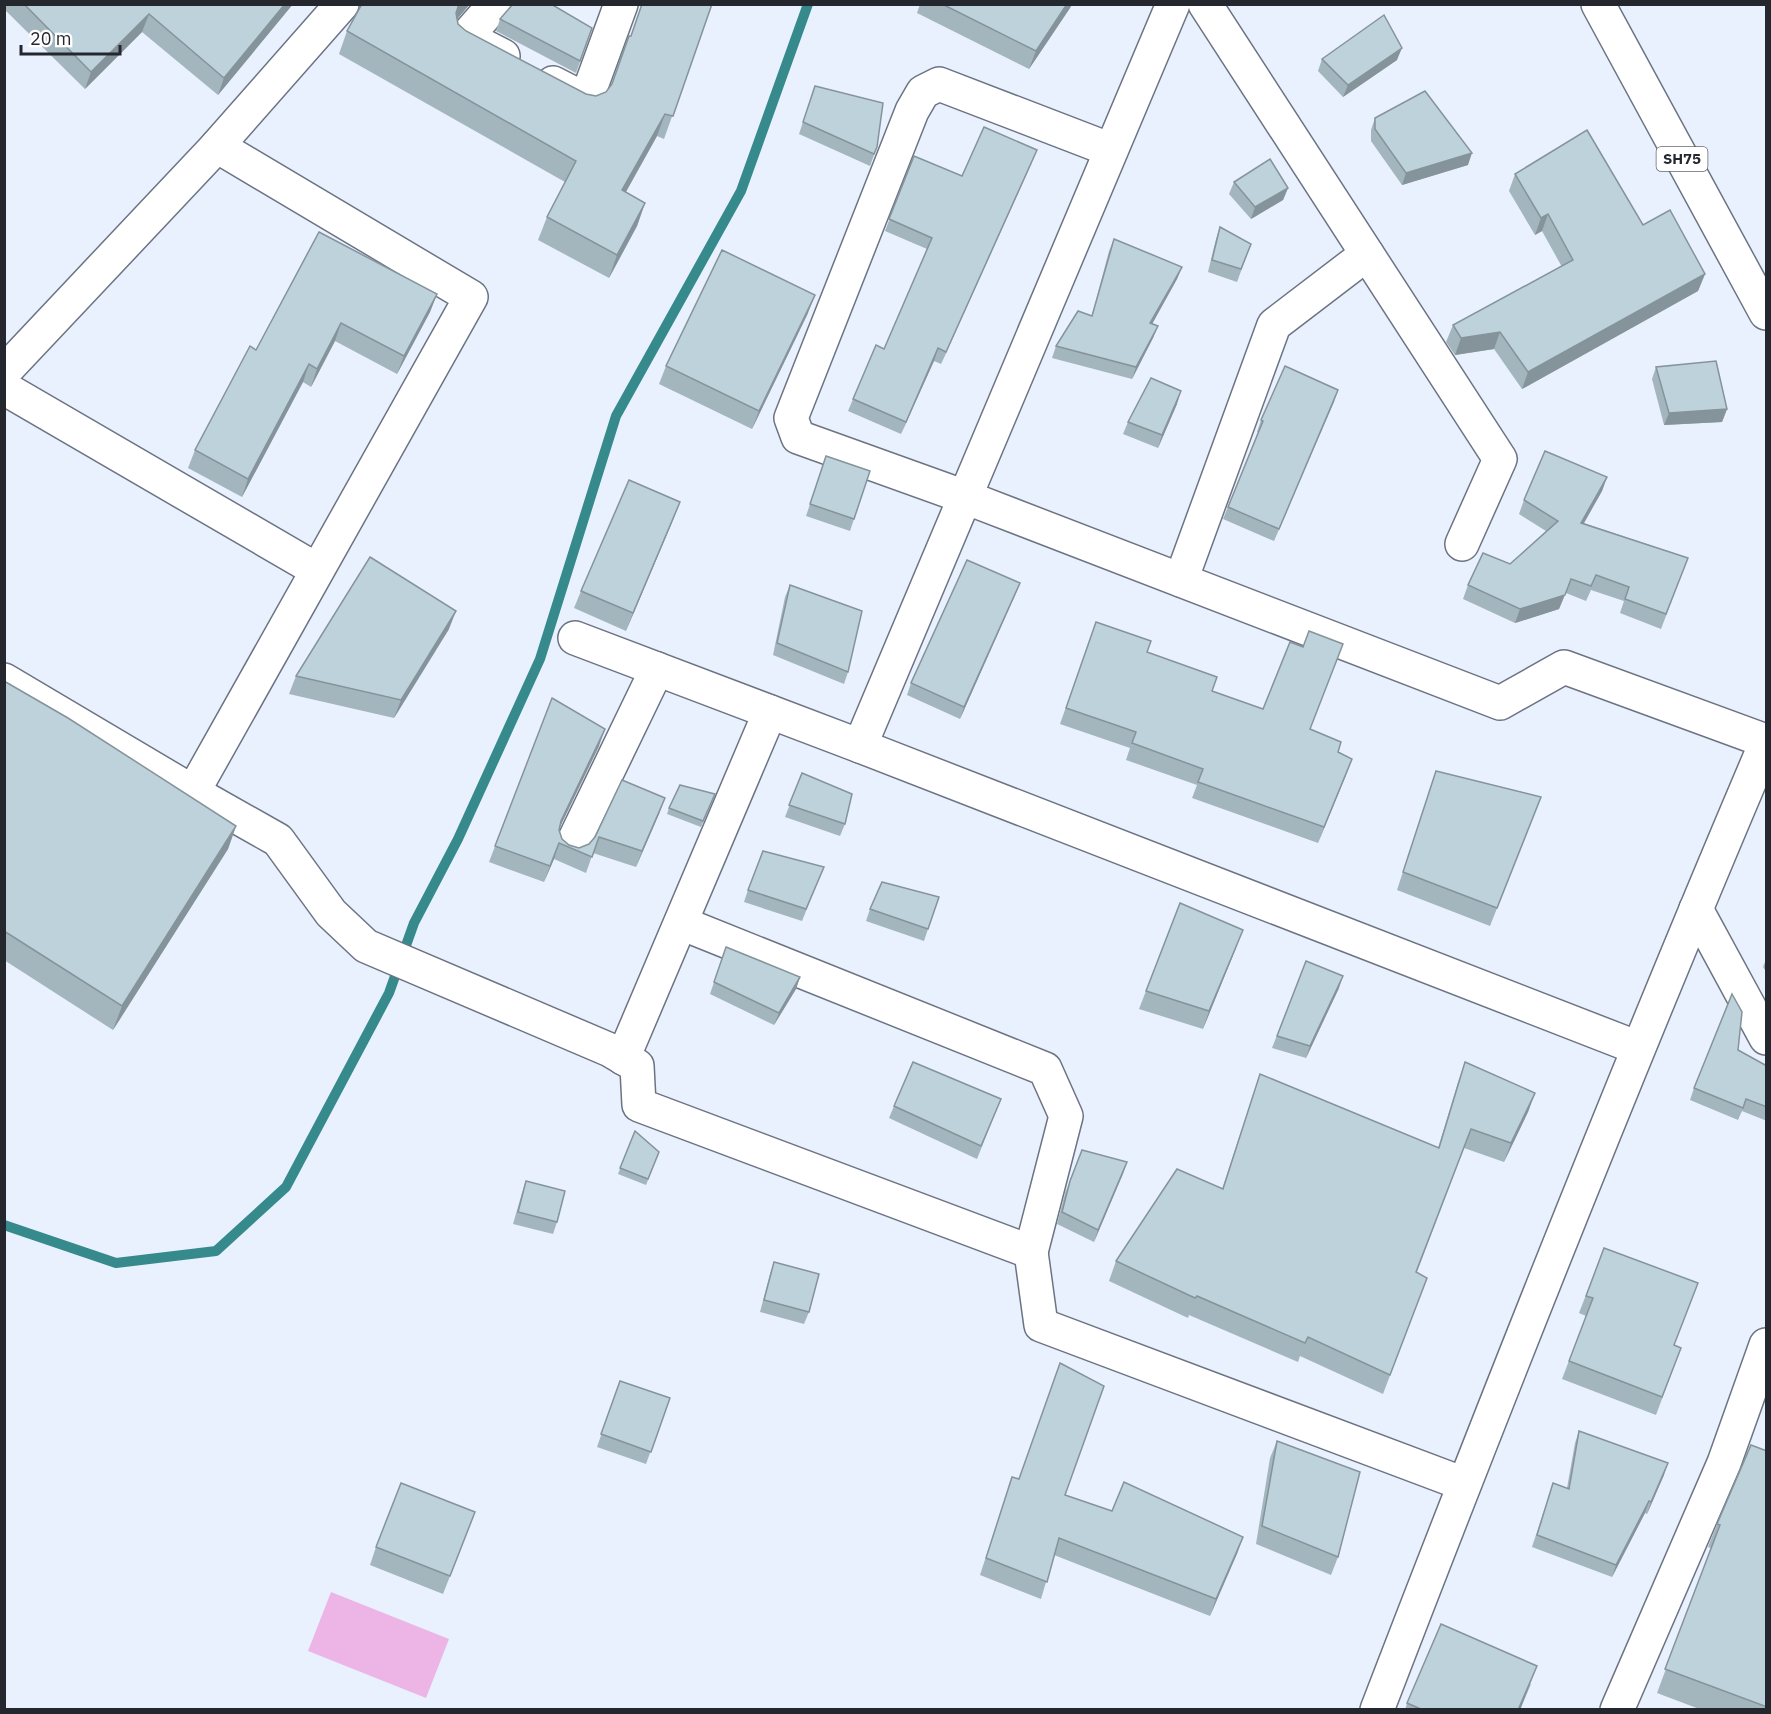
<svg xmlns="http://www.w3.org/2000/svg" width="1771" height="1714" viewBox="0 0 1771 1714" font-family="'IBM Plex Sans',sans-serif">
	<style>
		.green { fill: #edb5e5 }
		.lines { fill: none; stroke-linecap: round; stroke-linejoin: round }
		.stream { stroke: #368a8c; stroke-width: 10 }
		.street-casing { stroke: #6c7483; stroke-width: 36 }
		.secondary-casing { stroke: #6c7483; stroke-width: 36 }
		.primary-casing { stroke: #6c7483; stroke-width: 36 }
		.street { stroke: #fff; stroke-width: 33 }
		.secondary { stroke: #fff; stroke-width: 33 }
		.primary { stroke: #fff; stroke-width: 33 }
		.wall { fill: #a3b5bd }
		.shaded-wall { fill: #85939a }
		.building { fill: #bed2dc; stroke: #85939a; stroke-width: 1.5 }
		.labels { text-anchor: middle; stroke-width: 4.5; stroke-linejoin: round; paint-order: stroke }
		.shield { fill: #fff; stroke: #66686d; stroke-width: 1.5 }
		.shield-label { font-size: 15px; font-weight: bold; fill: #24272e }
	</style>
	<rect width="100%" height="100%" fill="#e9f1ff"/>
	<!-- green -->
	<path class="green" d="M331,1592L449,1639L426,1698L308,1651Z"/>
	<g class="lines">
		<!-- stream -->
		<path class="stream" d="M4,1225L116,1263L216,1251L286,1187L389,993L414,923L458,839L540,659L616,416L741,191L808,4"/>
		<!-- street casing -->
		<g class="street-casing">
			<g id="street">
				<path d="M495,4L466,37L503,56"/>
				<path d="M1173,4L860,746L1638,1048"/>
				<path d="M1205,4L1500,459L1462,544"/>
				<path d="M553,83L586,100L621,4"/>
				<path d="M1111,150L939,84L923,92L912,111L791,418L798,437L965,497L1500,703L1564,667L1766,741"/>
				<path d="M4,372L217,146L342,4"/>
				<path d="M4,388L317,570"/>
				<path d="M1181,580L1274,325L1367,254"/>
				<path d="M575,638L860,746"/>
				<path d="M4,680L193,792L471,297L217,146"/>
				<path d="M193,792L278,840L331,913L366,946L610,1050L637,1066L639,1105L1031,1252L1041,1325L1464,1484"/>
				<path d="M572,845L657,669"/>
				<path d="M1696,909L1766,1038"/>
				<path d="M681,923L1045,1069L1066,1116L1031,1252"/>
				<path d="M623,1058L770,712"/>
				<path d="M1617,1710L1724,1463L1766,1345"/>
			</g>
		</g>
		<!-- secondary casing -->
		<g class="secondary-casing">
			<path id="secondary" d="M1377,1710C1502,1385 1630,1062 1766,743"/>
		</g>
		<!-- primary casing -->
		<g class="primary-casing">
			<path id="primary" d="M1598,4L1766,313"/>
		</g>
		<!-- street -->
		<use href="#street" class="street"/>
		<!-- secondary -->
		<use href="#secondary" class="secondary"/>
		<!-- primary -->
		<use href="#primary" class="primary"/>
	</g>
	<!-- wall -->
	<g class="wall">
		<path d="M4,4H293L218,95L142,32L85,89L4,9Z"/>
		<path d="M470,4L457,19L458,24L466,31L586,94L596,96L606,92L612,84L631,36L712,4L664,139L657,136L626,192L645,203L637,226L609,278L538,240L547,217L565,182L339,54L347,31Z"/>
		<path d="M920,4H1072L1070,8L1029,69L917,13Z"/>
		<path d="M500,19L592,28L576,73L496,31Z"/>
		<path d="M1322,59L1397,60L1343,97L1318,71Z"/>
		<path d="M815,86L877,147L870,166L799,134Z"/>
		<path d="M1375,118L1468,165L1402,185L1371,141V130Z"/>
		<path d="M914,156L962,176L1032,162L941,364L934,361L901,434L848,411L853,399L884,349L927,249L885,231Z"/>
		<path d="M1515,174L1643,225L1705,274L1698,291L1522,389L1494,349L1455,355L1446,342L1453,325L1562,267L1542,231L1535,235L1509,191Z"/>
		<path d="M1234,182L1288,188L1283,200L1251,219L1229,194Z"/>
		<path d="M1220,227L1251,244L1237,282L1208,272L1216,239Z"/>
		<path d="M1114,239L1182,267L1177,279L1152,324L1158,326L1153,338L1132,379L1052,358L1056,346L1092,315L1109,251Z"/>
		<path d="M437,294L430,312L397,374L335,341L311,387L303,382L242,497L188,468L195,450L256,350Z"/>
		<path d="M808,313L752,429L659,384L666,366Z"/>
		<path d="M1656,367L1727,409L1722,422L1664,425L1652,379Z"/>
		<path d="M1338,390L1274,541L1223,519L1258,432H1257L1261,420Z"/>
		<path d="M1177,404L1158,448L1123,434L1128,422Z"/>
		<path d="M826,456L870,471L850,531L806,516Z"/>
		<path d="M1607,477L1602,491L1584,523L1688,558L1661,629L1620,613L1624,601L1591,590L1586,601L1566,593L1559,609L1515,623L1463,599L1468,585L1510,564L1546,531L1519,514L1524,500Z"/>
		<path d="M673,520L626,631L574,608L581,591Z"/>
		<path d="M1020,583L1015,595L960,719L907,695L911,683Z"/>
		<path d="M790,585L848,672L844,684L773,655L785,597Z"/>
		<path d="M1096,622L1212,691L1310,729L1338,753L1346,775L1318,843L1192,798L1197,785L1126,760L1130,748L1060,724Z"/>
		<path d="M449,629L394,718L289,694L296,676Z"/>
		<path d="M4,681L236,826L228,849L113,1030L4,960Z"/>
		<path d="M552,698L599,746L560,827L559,830L562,839L569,845L579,848L589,844L595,837L665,798L659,814L636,867L593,853L586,873L554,859L544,882L489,862Z"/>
		<path d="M1436,771L1541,797L1490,926L1397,890Z"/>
		<path d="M802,773L845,824L840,836L785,817Z"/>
		<path d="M715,794L701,827L667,814L669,808Z"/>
		<path d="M824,867L802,921L744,902L748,890Z"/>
		<path d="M1180,903L1236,948L1203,1029L1139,1009Z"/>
		<path d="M870,909L928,929L924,941L866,921Z"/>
		<path d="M726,947L800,977L796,989L774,1025L710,994Z"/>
		<path d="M1767,957V973L1763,967Z"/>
		<path d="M1306,961L1339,988L1306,1058L1272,1048Z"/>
		<path d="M1738,1050L1767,1066V1121L1742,1111L1738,1120L1690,1100L1694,1088Z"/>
		<path d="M1465,1062L1535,1093L1528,1112L1504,1162L1464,1148L1417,1272L1427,1278L1383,1394L1300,1356L1298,1362L1189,1315L1188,1318L1109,1281L1116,1261L1222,1189L1260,1074L1438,1148L1458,1082Z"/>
		<path d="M1001,1099L977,1159L889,1118L894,1106Z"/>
		<path d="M635,1131L659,1152L646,1185L618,1174Z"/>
		<path d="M1127,1162L1094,1242L1057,1224L1065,1193L1070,1181Z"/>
		<path d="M526,1181L557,1222L553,1234L513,1224L522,1193Z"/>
		<path d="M1604,1248L1674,1346L1681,1348L1656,1415L1562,1379L1586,1316L1579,1313Z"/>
		<path d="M774,1262L809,1312L804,1324L760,1312L770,1274Z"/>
		<path d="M620,1381L670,1398L646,1464L597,1447Z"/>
		<path d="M1579,1431L1664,1475L1647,1514L1645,1513L1612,1577L1532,1547L1553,1483L1567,1488L1575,1443Z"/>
		<path d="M1277,1441L1338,1557L1331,1575L1256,1544L1270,1458Z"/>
		<path d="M1767,1451V1710H1702L1657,1693L1711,1548L1708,1547L1717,1524Z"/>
		<path d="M1012,1477L1112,1511L1243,1537L1210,1616L1054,1555L1041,1599L980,1575Z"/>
		<path d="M468,1530L443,1594L370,1565L376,1547Z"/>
		<path d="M1531,1684L1520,1710H1405L1407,1703Z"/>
	</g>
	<!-- shaded-wall -->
	<g class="shaded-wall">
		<path d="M285,4H293L218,95L224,78Z"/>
		<path d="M459,4H470L452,25L447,35Z"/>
		<path d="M1067,4H1072L1070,8L1029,69L1036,51Z"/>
		<path d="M149,14L142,32L85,89L91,72Z"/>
		<path d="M1402,48L1397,60L1343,97L1348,85Z"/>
		<path d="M665,114L657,136L614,213L622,190Z"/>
		<path d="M1037,150L1032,162L941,364L946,352Z"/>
		<path d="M1472,153L1468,165L1402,185L1406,173Z"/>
		<path d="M1288,188L1283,200L1251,219L1255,207Z"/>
		<path d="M645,203L637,226L609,278L617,255Z"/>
		<path d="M1548,214L1542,231L1535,235L1541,218Z"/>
		<path d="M1182,267L1177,279L1146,335L1150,323Z"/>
		<path d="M1705,274L1698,291L1522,389L1528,372Z"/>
		<path d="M437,294L430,312L397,374L404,356Z"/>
		<path d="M815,295L808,313L752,429L759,411Z"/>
		<path d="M341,323L335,341L311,387L317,369Z"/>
		<path d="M1158,326L1153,338L1132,379L1136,367Z"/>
		<path d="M1500,332L1494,349L1455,355L1461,338Z"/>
		<path d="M938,348L934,361L901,434L906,422Z"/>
		<path d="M309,364L303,382L242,497L248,479Z"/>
		<path d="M1338,390L1334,402L1274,541L1279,529Z"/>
		<path d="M1181,391L1177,404L1158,448L1162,435Z"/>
		<path d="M1727,409L1722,422L1664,425L1669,413Z"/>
		<path d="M1607,477L1602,491L1576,537L1581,523Z"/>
		<path d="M680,502L673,520L626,631L633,613Z"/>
		<path d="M1571,579L1559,609L1515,623L1520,609Z"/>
		<path d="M1020,583L1015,595L960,719L964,707Z"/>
		<path d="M456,611L449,629L394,718L401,700Z"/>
		<path d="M605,729L599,746L555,837L561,821Z"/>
		<path d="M1352,759L1346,775L1318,843L1324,827Z"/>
		<path d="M665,798L659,814L636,867L642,851Z"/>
		<path d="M236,826L228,849L113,1030L122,1006Z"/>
		<path d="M559,843L554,859L544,882L550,866Z"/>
		<path d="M1243,930L1236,948L1203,1029L1209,1011Z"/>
		<path d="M1343,976L1339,988L1306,1058L1310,1046Z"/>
		<path d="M800,977L796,989L774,1025L779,1013Z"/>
		<path d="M1535,1093L1528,1112L1504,1162L1511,1143Z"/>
		<path d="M1127,1162L1123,1174L1094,1242L1098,1230Z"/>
		<path d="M1668,1463L1664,1475L1647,1514L1651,1502Z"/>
		<path d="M1649,1501L1645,1513L1612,1577L1616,1565Z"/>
		<path d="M1243,1537L1237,1554L1210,1616L1216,1599Z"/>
		<path d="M1537,1666L1520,1710H1518Z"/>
	</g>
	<!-- building -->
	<g class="building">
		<path d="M24,4H285L224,78L149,14L91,72Z"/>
		<path d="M362,4H459L456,13L458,24L466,31L586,94L596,96L606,92L612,84L629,36H631L642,4H712L673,116L665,114L622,190L645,203L617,255L547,217L576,161L347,31Z"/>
		<path d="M513,4H551L592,28L580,61L500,19Z"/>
		<path d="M942,4H1067L1036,51Z"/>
		<path d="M1384,15L1402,48L1348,85L1322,59Z"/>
		<path d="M815,86L883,103L877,147L874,154L803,122Z"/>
		<path d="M1425,91L1472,153L1406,173L1375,129V118Z"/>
		<path d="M984,127L1037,150L946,352L938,348L906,422L853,399L876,345L884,349L932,238L889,219L914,156L962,176Z"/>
		<path d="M1587,130L1643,225L1670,210L1705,274L1528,372L1500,332L1461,338L1453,325L1573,260L1548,214L1541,218L1515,174Z"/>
		<path d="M1270,159L1288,188L1255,207L1234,182Z"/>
		<path d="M1220,227L1251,244L1241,269L1212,260Z"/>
		<path d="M319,232L437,294L404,356L341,323L317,369L309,364L248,479L195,450L250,346L256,350Z"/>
		<path d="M1114,239L1182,267L1150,323L1158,326L1136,367L1056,346L1078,311L1092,316Z"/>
		<path d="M722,250L815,295L759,411L666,366Z"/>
		<path d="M1716,361L1727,409L1669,413L1656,367Z"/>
		<path d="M1285,366L1338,390L1279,529L1228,507L1263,421L1261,420Z"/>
		<path d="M1151,378L1181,391L1162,435L1128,422Z"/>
		<path d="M1545,451L1607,477L1581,523L1688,558L1666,614L1625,599L1629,587L1596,575L1591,586L1571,579L1565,595L1520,609L1468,585L1483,553L1510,564L1558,521L1524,500Z"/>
		<path d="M826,456L870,471L854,519L810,504Z"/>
		<path d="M629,480L680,502L633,613L581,591Z"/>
		<path d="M370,557L456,611L401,700L296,676Z"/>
		<path d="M967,560L1020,583L964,707L911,683Z"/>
		<path d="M790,585L862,611L848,672L777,643Z"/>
		<path d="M1096,622L1151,641L1147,652L1217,677L1212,691L1263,709L1290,642L1303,647L1309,631L1343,644L1310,729L1341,742L1338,752L1352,759L1324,827L1198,782L1203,769L1132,743L1136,732L1066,708Z"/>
		<path d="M4,681L68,718L236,826L122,1006L4,931Z"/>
		<path d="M552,698L605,729L561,821L559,830L562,839L569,845L579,848L589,844L595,837L622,780L665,798L642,851L599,837L592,857L559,843L550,866L495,846Z"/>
		<path d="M1436,771L1541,797L1497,908L1403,872Z"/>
		<path d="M802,773L852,794L845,824L789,805Z"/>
		<path d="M680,785L715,794L703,821L669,808Z"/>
		<path d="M763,851L824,867L806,909L748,890Z"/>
		<path d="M882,882L939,897L928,929L870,909Z"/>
		<path d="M1180,903L1243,930L1209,1011L1146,991Z"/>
		<path d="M726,947L800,977L779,1013L714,982Z"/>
		<path d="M1306,961L1343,976L1310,1046L1277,1036Z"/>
		<path d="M1732,994L1742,1012L1738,1050L1767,1066V1107L1746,1099L1743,1108L1694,1088Z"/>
		<path d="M913,1062L1001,1099L981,1146L894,1106Z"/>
		<path d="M1465,1062L1535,1093L1511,1143L1471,1129L1416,1272L1427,1278L1390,1375L1308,1337L1305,1343L1197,1296L1195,1298L1116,1261L1177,1169L1223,1189L1260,1074L1439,1148Z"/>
		<path d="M635,1131L659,1152L648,1179L620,1168Z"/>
		<path d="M1082,1150L1127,1162L1098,1230L1062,1212L1070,1181Z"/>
		<path d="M526,1181L565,1191L557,1222L518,1212Z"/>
		<path d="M1604,1248L1698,1283L1674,1345L1681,1348L1662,1397L1569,1361L1593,1298L1586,1296Z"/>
		<path d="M774,1262L819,1274L809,1312L764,1300Z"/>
		<path d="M1060,1363L1104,1386L1065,1495L1112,1511L1124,1482L1243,1537L1216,1599L1059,1538L1047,1582L986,1558L1012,1477L1019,1479Z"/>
		<path d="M620,1381L670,1398L651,1452L601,1434Z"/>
		<path d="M1579,1431L1668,1463L1651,1502L1649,1501L1616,1565L1537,1535L1553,1483L1569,1489Z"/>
		<path d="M1277,1441L1360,1472L1338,1557L1262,1526Z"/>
		<path d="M1751,1445L1767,1451V1707L1665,1669L1720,1525L1717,1524Z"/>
		<path d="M401,1483L475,1512L450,1576L376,1547Z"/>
		<path d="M1441,1624L1537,1666L1518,1710H1423L1407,1703Z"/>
	</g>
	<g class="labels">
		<!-- shield labels -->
		<rect class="shield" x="1656.5" y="147" width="51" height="24" rx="4.5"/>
		<g class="shield-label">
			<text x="1682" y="164">SH75</text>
		</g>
	</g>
	<!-- border -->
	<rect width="1771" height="1714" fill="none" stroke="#24272e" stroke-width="12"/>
	<!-- scale -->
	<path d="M21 45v9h99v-9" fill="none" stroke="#24272e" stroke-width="3"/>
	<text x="30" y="45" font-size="18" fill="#24272e" stroke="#ffffff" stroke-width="4.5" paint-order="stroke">20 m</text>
</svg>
